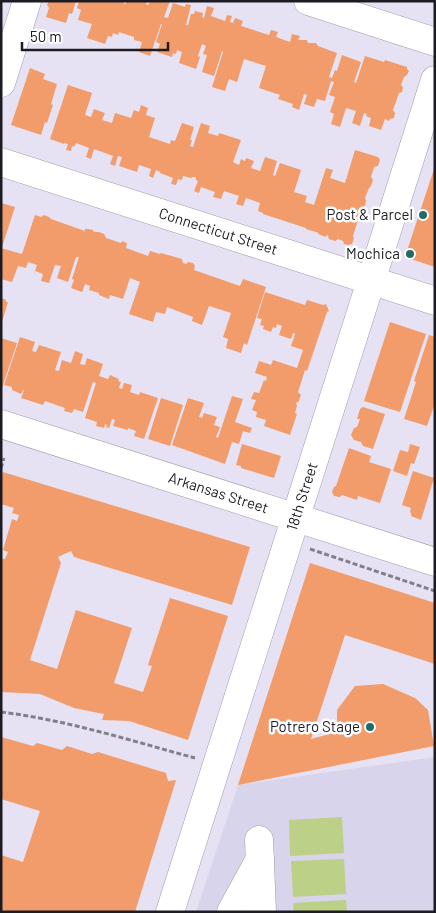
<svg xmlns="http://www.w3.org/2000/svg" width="436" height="913" viewBox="0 0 436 913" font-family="Barlow,sans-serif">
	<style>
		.built { fill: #d8d4ec }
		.green { fill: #bdd087 }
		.building { fill: #f19c6a }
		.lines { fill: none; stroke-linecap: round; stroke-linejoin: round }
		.minor-casing { stroke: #a09cad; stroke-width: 29 }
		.path { stroke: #827f8b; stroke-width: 3; stroke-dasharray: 5 2.5; stroke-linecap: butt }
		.minor { stroke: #fff; stroke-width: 28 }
		.poi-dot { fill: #226c67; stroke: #fff; stroke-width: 2 }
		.labels { text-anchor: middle; stroke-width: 5; stroke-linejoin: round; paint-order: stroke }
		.poi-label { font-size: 15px; fill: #1d1c22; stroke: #fff; text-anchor: end }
		.street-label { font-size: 15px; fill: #1d1c22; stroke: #fff }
	</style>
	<rect width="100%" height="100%" fill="#e6e2f4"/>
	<!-- built -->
	<path class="built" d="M435,757V912H196L238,785Z"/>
	<!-- green -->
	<g class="green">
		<path d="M342,817L344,853L290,856L289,820Z"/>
		<path d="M344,859L346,894L293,897L291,861Z"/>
		<path d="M346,900L347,912H294L293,903Z"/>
	</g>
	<!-- building -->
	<g class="building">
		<path d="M49,1H76L72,14L69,13L66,23L46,17L49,8L47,5Z"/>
		<path d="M79,1H124L123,3L126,4V1H147L146,4L148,5L150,1H170L164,17L168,18L173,3L185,7L186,4L191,5L186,25H188L191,14H194L195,11L203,13L202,17L204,18L207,6L214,8L211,16L225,21L227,15L232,16L230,22L233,23L235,18L243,21L241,26L269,35L271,30L278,32L276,37L290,42L292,34L300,36L298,40H307L308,43H316L318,46L337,53L329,77L332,78L335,70L337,71L342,55L361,62L354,82L356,83L365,56L384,62L385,60L407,67V69L409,71L407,75L404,77L401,85L403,87L402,92L399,93L393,110L395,113L394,118L390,119L389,121L385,119L381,130L369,126L371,118L366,116L367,114L364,113L360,126L352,123L356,111L346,108L340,127L331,124L334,114L330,112L335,97L329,95L334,82L331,81L325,101L317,99L314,107L304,104L307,95L304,94L299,110L292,107L293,104L278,99L280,95L259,88L266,66L244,59L237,82L229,79L225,91L212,87L223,52L222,51L214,76L202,72L207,55L203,54L206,46L202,44L198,56L200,57L196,69L179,63L182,52L177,50L176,54L173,53L172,57L157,52L160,44L156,42L162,24H161L150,56L139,52L142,42L134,40V37L119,32L118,35L113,33L112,37L108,36L105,44L87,38L92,24L78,20L81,10L77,8Z"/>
		<path d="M30,68L45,74L43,79L57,84L51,104L53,105L47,123L45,122L41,135L11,125Z"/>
		<path d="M68,85L92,93L85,115L91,117L94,109L105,113L102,120L112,123L115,113L131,118L134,110L139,112L141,105L148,108L146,115L155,118L149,137L170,144L171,140L175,141L182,123L194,127L190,140H192L190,146L193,147L201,123L210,126L208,133L218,136L219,133L241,140L233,162L239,165L241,159L245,161L246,158L254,161L251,168L260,171L265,157L277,161L273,175L275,176L280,163L301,170L294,192L307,196L305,202L314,205L326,168L333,170L330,178L345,183L355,150L378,157L380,160L378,166L374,167L371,177L373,180L371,186L369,188L365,198L366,201L365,206L362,207L353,236L354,238L352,244L348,245L344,244L343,241L338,239L335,241L329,239L328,236L326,235V237L318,234L319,233L306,229V228L263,214V213L258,211L260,203L246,198L243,206L236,204L239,196L224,191L221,199L213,197L215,192L201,187L199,193L194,191L198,181L196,180V177H193L191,178L183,176L182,180L178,179L176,185L171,184L173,178L160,173V172L156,170L153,178L149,176L151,169L139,165L137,172L119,166L122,157L118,156L115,166L110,164L113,156L94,149L91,159L86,157L89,148L76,143L74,147L72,146L71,151L66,150L68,144L64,143V144L50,139Z"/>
		<path d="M434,169H435V267L405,257Z"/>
		<path d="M1,203L15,207L2,247H1Z"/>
		<path d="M35,215L41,217L44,215L49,217L51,219L85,231V229H88L93,230L94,232H99L104,234L106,238L121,243L122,241L127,243L126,248L148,256L150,251L160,254L161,253L182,259L183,263L186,264L188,262L193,263L195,266L194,270L240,286L243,279L266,287L247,345L244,343L241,353L226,348L228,339L223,337L231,313L209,306L202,325L192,321L193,317L167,307L165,314L156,312L153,322L129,314L140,282L130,278L123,299L110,295L109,299L99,295V293L89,290L90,286L85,284L82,292L71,288L74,280L72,279L79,257H76L68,282L57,278L61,266L55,265L49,283L41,281L43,274L35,271L37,265L28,262L26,268L18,266L12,282L1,279V248L22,254Z"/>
		<path d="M265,292L305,305L307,300L323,305L326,304L329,311L327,312L307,371L305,370L298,392L301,395L299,401L296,403L297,406L295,413L297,414L290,435L264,426L266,420L256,417L257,412L252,410L256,400L251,399L254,392L259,393L264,380L266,381L267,377L255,373L259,361L271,365L273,360L297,368L303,350L291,346L295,334L293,333L291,339L279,335L282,326L277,324L276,328L273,327L271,332L263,329L264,326L260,325L262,319L257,318Z"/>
		<path d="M1,298L6,300V302H8L2,322Z"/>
		<path d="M390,322L426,334L400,412L364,401Z"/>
		<path d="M429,335L435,337V403L427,426L404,419L416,382L414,381Z"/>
		<path d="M20,337L35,342L32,351L36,352L39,345L61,352L55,370L59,371L62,360L71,363L75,351L83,354L80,364L85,365L87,358L103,364L99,376L108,379L110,375L119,379L118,381L121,382L119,388L122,389L124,383L132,385L130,392L139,395L140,392L158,398L144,439L134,436L136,431L128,428V430L113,426L115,420L112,419L109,428L106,427L107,425L105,424L104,428L96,426L97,422L85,418L96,383L93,382L83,412L74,409L72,413L64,411L65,408L45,401L43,405L21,398L24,390H23L21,394L12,390V387L4,385Z"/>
		<path d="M1,338L17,343L2,388H1Z"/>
		<path d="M232,396L243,399L235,422L252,428L250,433L243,431L239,444L232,442L225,464L172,445L188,398L204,403L199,417L202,418L204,413L217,417L214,425L220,427L216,437L218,438Z"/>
		<path d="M161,398L183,405L170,446L148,439Z"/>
		<path d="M363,407L385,414L373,449L363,446L361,442L354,440L351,435L354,428L357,427L360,419H357L360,409Z"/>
		<path d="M242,444L281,456L274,478L241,468V466L236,465Z"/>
		<path d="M410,444L420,447L414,464L411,463L407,476L393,471L400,450L408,452Z"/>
		<path d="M349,448L371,456L369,462L391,469L380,503L358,496L357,500L342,495L340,497L334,496L332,492L334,487L336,486Z"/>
		<path d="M413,471L434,478L421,520L411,516V513L410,512L411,508L402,505Z"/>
		<path d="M3,472L250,547L232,605L74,557L71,551L58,557L61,563L30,660L57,669L76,610L132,628L114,683L143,692L152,666L148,665L170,598L228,616L188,740L129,721L102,720L104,714L74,708L40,694L1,692V558L5,559L8,552L3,550L12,519L17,521L19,515L12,513L14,508L1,504V477Z"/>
		<path d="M310,563L435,603V664L345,635L311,739L337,732V710L355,686L383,684L415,698L428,710L434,746L238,785Z"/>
		<path d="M1,737L33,746L37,743L62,750L67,746L92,754L98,752L166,773L168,781L176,780L135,912H1V855L23,862L40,811L1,799Z"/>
	</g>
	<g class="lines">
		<!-- minor casing -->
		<g class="minor-casing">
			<g id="minor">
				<path d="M308,1L435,42"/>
				<path d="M1,83L27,1"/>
				<path id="s1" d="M1,162L435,301"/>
				<path id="s2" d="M1,424L435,562"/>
				<path d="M259,840L262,912"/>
				<path id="s3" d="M170,912L435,80"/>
				<path d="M231,912L260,859"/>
			</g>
		</g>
		<!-- path -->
		<g class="path">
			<path d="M1,468L4,458"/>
			<path d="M310,549L435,591"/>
			<path d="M1,712C67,720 132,741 195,758"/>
		</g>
		<!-- minor -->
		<use href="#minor" class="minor"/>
	</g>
	<!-- markers -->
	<g class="poi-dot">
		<circle cx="423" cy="215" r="5"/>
		<circle cx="410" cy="254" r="5"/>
		<circle cx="370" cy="727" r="5"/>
	</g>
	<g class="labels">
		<!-- poi labels -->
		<g class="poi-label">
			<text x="413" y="220">Post &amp; Parcel</text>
			<text x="400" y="259">Mochica</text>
			<text x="360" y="732">Potrero Stage</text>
		</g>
		<!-- street labels -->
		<g class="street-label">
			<text dy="5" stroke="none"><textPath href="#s1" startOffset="228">Connecticut Street</textPath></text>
			<text dy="5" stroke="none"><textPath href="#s2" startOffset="228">Arkansas Street</textPath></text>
			<text dy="5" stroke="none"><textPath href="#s3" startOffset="436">18th Street</textPath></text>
		</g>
	</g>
	<!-- border -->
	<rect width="436" height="913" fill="none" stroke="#1d1c22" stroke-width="5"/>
	<!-- scale -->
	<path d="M22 42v8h146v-8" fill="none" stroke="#1d1c22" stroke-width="2.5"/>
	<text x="30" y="42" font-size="15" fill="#1d1c22" stroke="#ffffff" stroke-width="4" paint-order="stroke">50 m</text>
</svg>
